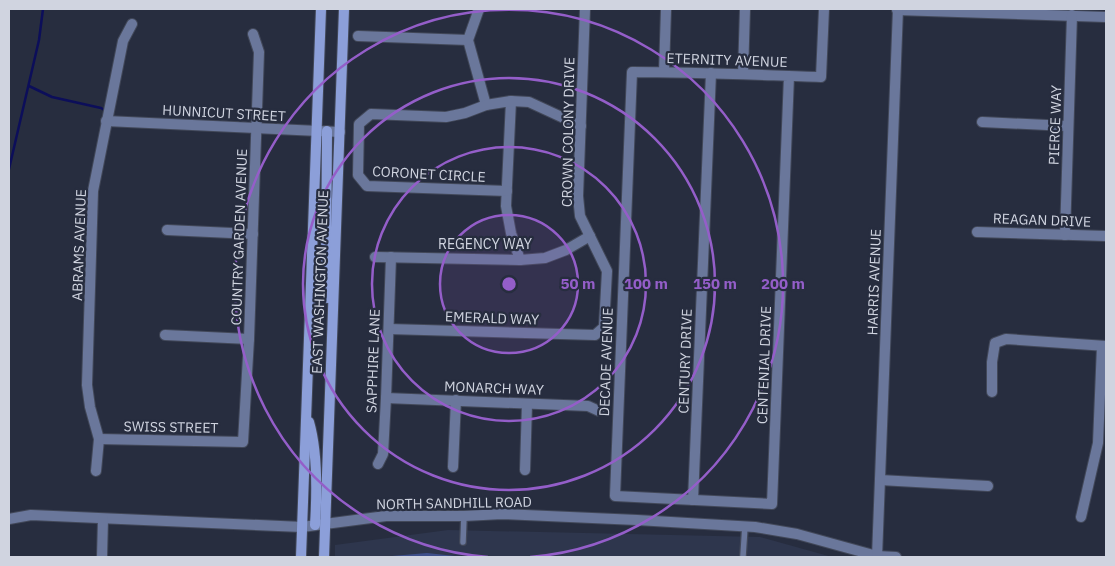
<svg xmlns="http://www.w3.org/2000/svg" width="1115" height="566" viewBox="0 0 1115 566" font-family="'IBM Plex Sans',sans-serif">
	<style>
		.built { fill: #2e364d }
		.green { fill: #3e4f8b }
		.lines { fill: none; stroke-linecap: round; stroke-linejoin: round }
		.stream { stroke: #0c0e5a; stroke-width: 2.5 }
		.service-casing { stroke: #424859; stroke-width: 8 }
		.minor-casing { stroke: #424859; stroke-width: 12 }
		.tertiary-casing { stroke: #424859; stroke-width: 12 }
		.secondary-casing { stroke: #424859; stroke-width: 12 }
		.service { stroke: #6a779b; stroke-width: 5.5 }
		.minor { stroke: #6a779b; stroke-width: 10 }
		.tertiary { stroke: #6a779b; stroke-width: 10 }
		.secondary { stroke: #8c9fd9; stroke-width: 10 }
		.ring { fill: none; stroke: #945ec9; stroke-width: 2.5 }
		.labels { text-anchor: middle; stroke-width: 4.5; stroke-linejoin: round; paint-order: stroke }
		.street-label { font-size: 14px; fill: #d0d4e0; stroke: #272d3f }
		.centre { fill: #945ec9; stroke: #272d3f; stroke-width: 2.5 }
		.ring-label { font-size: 15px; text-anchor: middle; font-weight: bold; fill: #945ec9; stroke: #272d3f; stroke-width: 4.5; stroke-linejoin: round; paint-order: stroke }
	</style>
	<rect width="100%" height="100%" fill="#272d3f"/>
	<!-- built -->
	<path class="built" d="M448,530L760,537L832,557H335V545Z"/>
	<!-- green -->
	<path class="green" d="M427,553L464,557H389L392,556Z"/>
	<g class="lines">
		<!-- stream -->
		<g class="stream">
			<path d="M29,86L52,97L101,108L106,111"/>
			<path d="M9,169L39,40L43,9"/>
		</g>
		<!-- service casing -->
		<g class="service-casing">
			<g id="service">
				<path d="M463,542L464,516"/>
				<path d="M743,556L745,526"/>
			</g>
		</g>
		<!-- minor casing -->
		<g class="minor-casing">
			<g id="minor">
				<path d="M479,9L468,40L486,105"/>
				<path d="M897,10L1106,17"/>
				<path d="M358,36L468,40"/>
				<path d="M664,72L666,9"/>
				<path d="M743,74L745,9"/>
				<path d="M789,76L772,504L615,496L632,72C695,72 758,75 821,77L824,9"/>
				<path d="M511,101L506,206L511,233L520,260"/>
				<path d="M106,121L340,132"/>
				<path d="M982,122L1068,126"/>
				<path d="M507,191L367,186L358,175L359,124L371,114L446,117L465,113L486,105L511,101L529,102L581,126"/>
				<path d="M167,230L253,234"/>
				<path d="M977,232L1106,236"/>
				<path d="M1065,235L1072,15"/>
				<path d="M375,257L520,260L545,258L566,250L590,236"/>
				<path d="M389,329L595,335L604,327L607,271L580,216L578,196L585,9"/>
				<path d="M165,335L249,339"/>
				<path d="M992,392V362L995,343L1006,339L1106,346"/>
				<path d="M386,398L588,406L599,411"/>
				<path d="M99,439L243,442L249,339L259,52L253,34"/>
				<path d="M378,464L383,454L386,398L391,257"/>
				<path d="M453,467L456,400"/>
				<path d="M525,470L527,404"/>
				<path d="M96,471L99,439L90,407L87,385L93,191L123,41L132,24"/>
				<path d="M880,480L988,486"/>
				<path d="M693,500L711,73"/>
				<path d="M1081,517L1098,443L1102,346"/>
				<path d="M9,519L31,515L302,527"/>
				<path d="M102,557L103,519"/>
			</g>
		</g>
		<!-- tertiary casing -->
		<g class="tertiary-casing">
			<g id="tertiary">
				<path d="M302,527L386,516H464L502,514L637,520L755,527L797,534L877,556L896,557"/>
				<path d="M877,557L898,9"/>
			</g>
		</g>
		<!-- secondary casing -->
		<g class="secondary-casing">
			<g id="secondary">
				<path d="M327,131L326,279L328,298"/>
				<path d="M309,422C318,453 317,493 315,525"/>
				<path d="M301,557L321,9"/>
				<path d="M324,557L344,9"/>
			</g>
		</g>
		<!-- service -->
		<use href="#service" class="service"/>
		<!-- minor -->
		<use href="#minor" class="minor"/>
		<!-- tertiary -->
		<use href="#tertiary" class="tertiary"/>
		<!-- secondary -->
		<use href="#secondary" class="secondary"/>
	</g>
	<!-- distance rings -->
	<circle cx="509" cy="284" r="69" fill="#945ec9" fill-opacity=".12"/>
	<g class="ring">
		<circle cx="509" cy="284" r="69"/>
		<circle cx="509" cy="284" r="137"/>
		<circle cx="509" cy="284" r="206"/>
		<path d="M488 557A274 274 0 1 1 530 557"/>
	</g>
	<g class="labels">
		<!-- street labels -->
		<g class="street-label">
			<text transform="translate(727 60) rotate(2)" y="5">ETERNITY AVENUE</text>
			<text transform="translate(224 113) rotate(3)" y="5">HUNNICUT STREET</text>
			<text transform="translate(1055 125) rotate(-88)" y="5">PIERCE WAY</text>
			<text transform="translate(568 132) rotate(-89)" y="5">CROWN COLONY DRIVE</text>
			<text transform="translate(429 174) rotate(3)" y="5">CORONET CIRCLE</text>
			<text transform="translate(1042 220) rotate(2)" y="5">REAGAN DRIVE</text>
			<text transform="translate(239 237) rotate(-88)" y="5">COUNTRY GARDEN AVENUE</text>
			<text x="485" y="249">REGENCY WAY</text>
			<text transform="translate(79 245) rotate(-88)" y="5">ABRAMS AVENUE</text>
			<text transform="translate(320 282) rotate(-88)" y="5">EAST WASHINGTON AVENUE</text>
			<text transform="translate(874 282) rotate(-88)" y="5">HARRIS AVENUE</text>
			<text transform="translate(492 318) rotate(2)" y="5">EMERALD WAY</text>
			<text transform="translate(373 361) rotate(-88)" y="5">SAPPHIRE LANE</text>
			<text transform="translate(685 361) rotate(-88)" y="5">CENTURY DRIVE</text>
			<text transform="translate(606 362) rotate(-88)" y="5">DECADE AVENUE</text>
			<text transform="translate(764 365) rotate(-88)" y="5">CENTENIAL DRIVE</text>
			<text transform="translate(494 388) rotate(2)" y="5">MONARCH WAY</text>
			<text transform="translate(171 427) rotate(1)" y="5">SWISS STREET</text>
			<text transform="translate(454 503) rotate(-1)" y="5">NORTH SANDHILL ROAD</text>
		</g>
	</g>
	<circle cx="509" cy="284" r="8" class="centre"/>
	<g class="ring-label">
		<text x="578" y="289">50 m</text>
		<text x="646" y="289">100 m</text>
		<text x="715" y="289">150 m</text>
		<text x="783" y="289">200 m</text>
	</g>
	<!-- border -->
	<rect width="1115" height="566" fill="none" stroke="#d0d4e0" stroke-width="20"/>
</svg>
